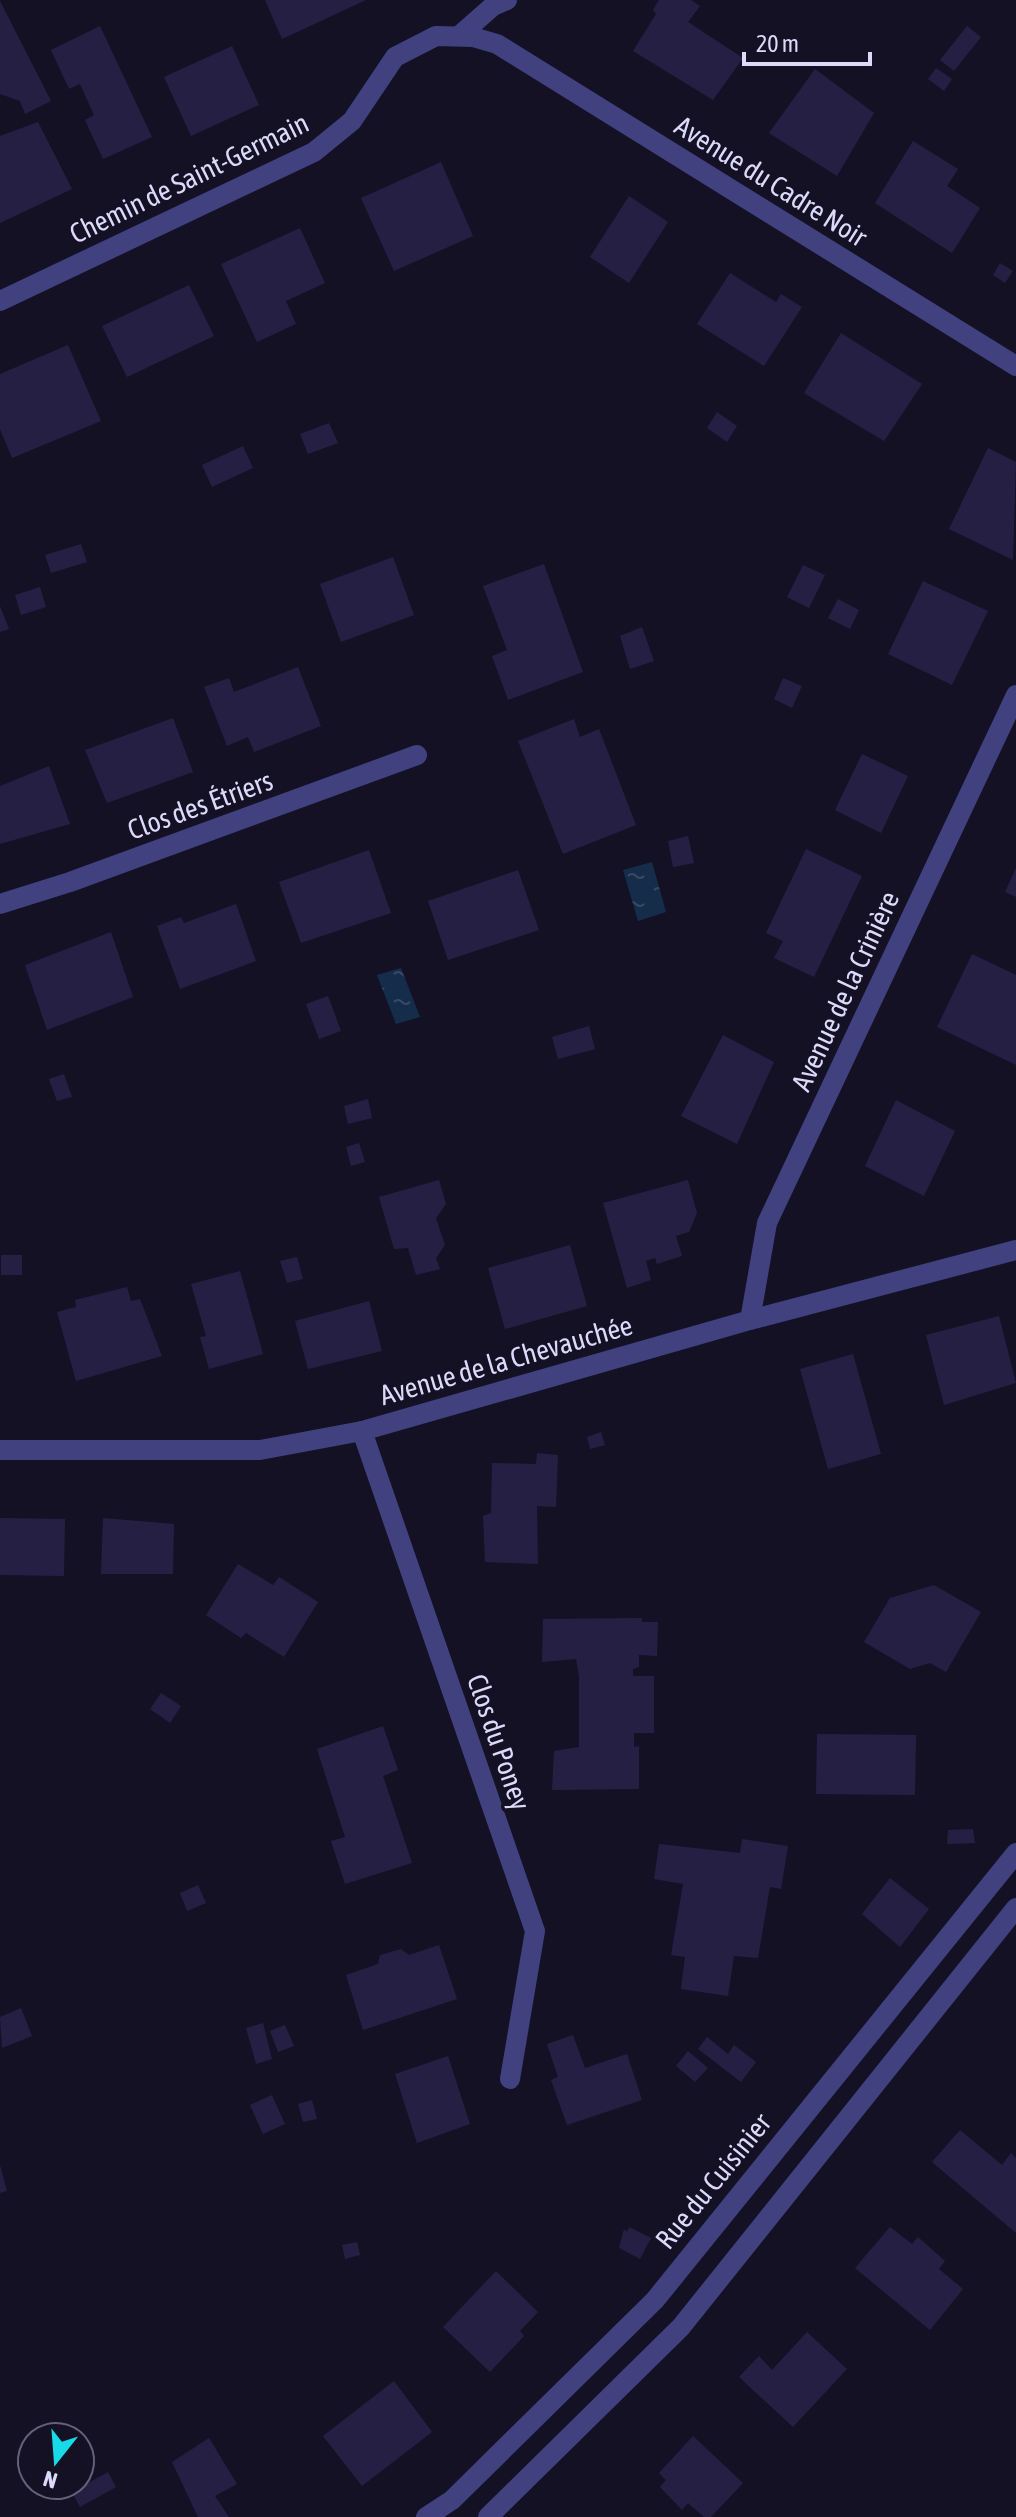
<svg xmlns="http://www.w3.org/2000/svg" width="1016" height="2517" viewBox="0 0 1016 2517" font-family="'Asap Condensed',sans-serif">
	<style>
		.water { fill: url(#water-ripples) }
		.building { fill: #261f44 }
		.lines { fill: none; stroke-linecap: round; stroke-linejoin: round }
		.minor { stroke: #414180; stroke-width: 20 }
		.labels { text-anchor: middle; stroke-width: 7; stroke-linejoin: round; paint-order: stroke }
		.street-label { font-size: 28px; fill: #dcd9fb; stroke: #141125 }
	</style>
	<defs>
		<pattern id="water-ripples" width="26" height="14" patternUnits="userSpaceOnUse" patternTransform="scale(2)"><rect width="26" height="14" fill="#152c4b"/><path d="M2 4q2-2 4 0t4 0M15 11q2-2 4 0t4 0" fill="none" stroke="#364a66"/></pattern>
	</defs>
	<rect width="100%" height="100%" fill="#141125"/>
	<!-- water -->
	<g class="water">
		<path d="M652,862L666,912L638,921L623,870Z"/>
		<path d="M401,968L420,1017L396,1024L377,975Z"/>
	</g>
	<!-- building -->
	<g class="building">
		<path d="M265,0H366L282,39Z"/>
		<path d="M659,0H691L700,6L688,22L743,58L713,100L633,51L656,14L653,10Z"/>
		<path d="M0,1L51,101L25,114L20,101L0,94Z"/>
		<path d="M100,26L152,137L103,159L85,120L94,115L80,84L69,89L51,50Z"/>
		<path d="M967,26L981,37L954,71L940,60Z"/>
		<path d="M232,46L259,105L191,136L164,77Z"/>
		<path d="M936,68L952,79L944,91L928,79Z"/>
		<path d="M815,69L874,113L837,176L769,133Z"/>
		<path d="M38,122L72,189L0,223V136Z"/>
		<path d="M913,141L958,169L947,186L980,208L952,253L875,203Z"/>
		<path d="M441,162L473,236L394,271L361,198Z"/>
		<path d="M629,196L668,222L629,283L590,257Z"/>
		<path d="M300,228L325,283L286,301L296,324L257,342L221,264Z"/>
		<path d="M1000,263L1013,271L1005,283L993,275Z"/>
		<path d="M730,273L776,302L781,294L802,307L764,366L697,324Z"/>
		<path d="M189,285L214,336L127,377L102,326Z"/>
		<path d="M841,333L922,384L884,441L804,393Z"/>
		<path d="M68,345L101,421L12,458L0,429V374Z"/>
		<path d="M717,412L737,426L727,442L707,428Z"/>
		<path d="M329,423L338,443L308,454L300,434Z"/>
		<path d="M243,446L253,468L212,487L202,465Z"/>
		<path d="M988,448L1016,462L1013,560L949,529Z"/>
		<path d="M81,544L87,562L51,573L45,555Z"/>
		<path d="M393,557L414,615L341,642L320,584Z"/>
		<path d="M544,564L583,672L508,700L492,656L507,650L483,586Z"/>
		<path d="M803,565L825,575L809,608L787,597Z"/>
		<path d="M923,581L988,611L952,685L888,654Z"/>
		<path d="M40,587L46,607L21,615L15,595Z"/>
		<path d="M838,599L859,610L850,629L828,618Z"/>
		<path d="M0,606L9,629L0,632Z"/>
		<path d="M642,627L654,661L630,669L620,636Z"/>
		<path d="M298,667L321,726L254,752L248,737L227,746L204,687L229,678L234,692Z"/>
		<path d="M783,678L802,686L792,708L774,699Z"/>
		<path d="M173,718L193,772L107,803L85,750Z"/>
		<path d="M574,719L580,737L599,729L636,825L563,854L518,741Z"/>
		<path d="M862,754L908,776L881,833L835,810Z"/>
		<path d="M49,766L70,824L0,844V786Z"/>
		<path d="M688,836L694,863L673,867L668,841Z"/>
		<path d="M806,849L862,876L814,977L774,958L783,941L766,933Z"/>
		<path d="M369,850L391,913L301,943L279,882Z"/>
		<path d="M1016,868V897L1005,892Z"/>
		<path d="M518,870L539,930L448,960L428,901Z"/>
		<path d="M236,904L256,961L180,989L157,926L181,917L184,923Z"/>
		<path d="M111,932L133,997L47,1030L25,965Z"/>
		<path d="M972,954L1016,975V1065L937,1027Z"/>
		<path d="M328,996L341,1031L319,1039L306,1004Z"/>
		<path d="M589,1026L595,1049L558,1059L552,1037Z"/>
		<path d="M723,1035L774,1062L737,1144L681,1116Z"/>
		<path d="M64,1074L72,1097L57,1101L49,1079Z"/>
		<path d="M368,1099L372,1118L348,1124L344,1106Z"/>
		<path d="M896,1100L955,1131L924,1196L865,1166Z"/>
		<path d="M359,1143L365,1162L351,1166L346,1147Z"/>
		<path d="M439,1180L446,1204L436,1218L445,1245L436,1258L440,1269L416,1275L408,1248L394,1249L379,1197Z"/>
		<path d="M688,1180L697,1213L689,1232L676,1236L682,1256L657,1264L655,1258L646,1261L651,1280L627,1288L603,1203Z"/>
		<path d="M570,1245L587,1306L505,1329L488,1268Z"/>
		<rect x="1" y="1255" width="21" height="20"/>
		<path d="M297,1257L303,1279L287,1283L280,1261Z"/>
		<path d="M240,1271L263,1354L209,1369L200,1337L206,1336L191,1284Z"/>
		<path d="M127,1287L131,1301L140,1299L162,1356L76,1381L57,1312L76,1307L75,1300Z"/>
		<path d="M369,1301L382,1351L308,1369L295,1321Z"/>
		<path d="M999,1316L1016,1383L944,1405L926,1335Z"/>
		<path d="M853,1354L881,1454L828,1469L800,1369Z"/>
		<path d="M601,1432L605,1445L590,1449L587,1437Z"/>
		<path d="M537,1453L558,1455L556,1507L537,1506L538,1564L485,1562L483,1516L491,1513L492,1463L536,1464Z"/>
		<path d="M0,1518L65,1519L64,1576L0,1575Z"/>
		<path d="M103,1518L174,1524L173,1574H101Z"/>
		<path d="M238,1564L273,1585L279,1577L318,1602L284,1657L246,1633L241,1638L206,1615Z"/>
		<path d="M934,1585L981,1612L946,1672L930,1663L910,1669L864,1642L890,1598Z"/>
		<path d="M642,1618V1622H658L657,1656L639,1655V1667L633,1669V1676H654V1733H634V1747L639,1746V1789L552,1790L554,1751L579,1747V1676L576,1659L542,1662L543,1619Z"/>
		<path d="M161,1693L181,1706L170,1723L150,1709Z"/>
		<path d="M383,1726L398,1770L383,1776L412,1863L345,1884L331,1841L345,1837L317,1749Z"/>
		<path d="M817,1734L916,1735L915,1795L816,1794Z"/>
		<path d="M973,1829L975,1843L947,1844L948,1830Z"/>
		<path d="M742,1839L788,1846L781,1889L770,1887L758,1958L734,1956L728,1996L681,1989L685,1957L671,1955L683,1884L654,1879L659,1844L740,1853Z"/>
		<path d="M890,1878L929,1909L900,1947L862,1914Z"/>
		<path d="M198,1885L206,1903L187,1911L180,1893Z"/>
		<path d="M439,1945L457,1999L363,2030L346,1975L378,1964L380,1955L401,1949L409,1955Z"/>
		<path d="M21,2008L32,2036L2,2048L0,2017Z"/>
		<path d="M263,2023L272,2059L256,2064L246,2028Z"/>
		<path d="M285,2025L294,2046L278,2052L270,2031Z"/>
		<path d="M573,2035L585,2068L627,2054L642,2100L567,2125L551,2080L558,2077L547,2044Z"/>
		<path d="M707,2037L728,2054L734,2045L756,2062L741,2082L698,2049Z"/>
		<path d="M688,2051L708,2068L695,2082L676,2066Z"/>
		<path d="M448,2056L470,2124L417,2143L395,2074Z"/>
		<path d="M272,2095L285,2124L263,2134L250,2105Z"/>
		<path d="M312,2100L317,2119L303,2122L298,2104Z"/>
		<path d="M960,2130L1002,2165L1011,2153L1016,2158V2233L932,2162Z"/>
		<path d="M0,2165L7,2191L0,2193Z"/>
		<path d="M629,2227L651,2238L640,2259L619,2248L624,2229L627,2232Z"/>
		<path d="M890,2227L912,2244L918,2237L945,2261L939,2269L963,2289L930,2330L855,2268Z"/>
		<path d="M357,2242L360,2255L345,2259L342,2245Z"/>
		<path d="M496,2271L538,2312L520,2331L524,2336L490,2372L443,2327Z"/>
		<path d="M807,2332L847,2369L793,2427L739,2377L759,2356L772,2370Z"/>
		<path d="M394,2381L432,2432L362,2486L323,2436Z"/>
		<path d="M693,2436L743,2483L711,2517H704L688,2503L682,2510L660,2487L666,2480L659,2473Z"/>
		<path d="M209,2438L237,2484L215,2496L229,2517H198L172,2462Z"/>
		<path d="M108,2472L116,2487L80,2507L72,2492Z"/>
	</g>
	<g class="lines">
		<!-- minor -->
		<g class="minor">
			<path d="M459,36L493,6L507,0"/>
			<path d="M0,301L314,152L352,121L395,57L436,36L473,37L497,44L1016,366"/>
			<path d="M0,904L70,882L417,755"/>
			<path d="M750,1320L767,1223L1016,695"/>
			<path d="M362,1431L535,1931L510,2079"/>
			<path d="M0,1450H260L362,1431L750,1320L1016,1250"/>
			<path d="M426,2517L452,2500L655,2300L1016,1853"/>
			<path d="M488,2517L681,2327L1016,1908"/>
		</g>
	</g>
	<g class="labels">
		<!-- street labels -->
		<g class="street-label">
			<text transform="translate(189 178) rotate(-26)" y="10">Chemin de Saint-Germain</text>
			<text transform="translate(771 181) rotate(32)" y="10">Avenue du Cadre Noir</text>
			<text transform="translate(200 805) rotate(-20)" y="10">Clos des Étriers</text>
			<text transform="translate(845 991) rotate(-65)" y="10">Avenue de la Crinière</text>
			<text transform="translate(506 1360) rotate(-16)" y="10">Avenue de la Chevauchée</text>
			<text transform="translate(499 1742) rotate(71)" y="10">Clos du Poney</text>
			<text transform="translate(713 2181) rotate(-51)" y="10">Rue du Cuisinier</text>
		</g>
	</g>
	<!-- north arrow -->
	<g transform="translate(56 2461) rotate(197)"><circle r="38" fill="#141125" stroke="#64617b" stroke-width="2"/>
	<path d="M0-6L14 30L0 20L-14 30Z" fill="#17dbe9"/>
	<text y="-12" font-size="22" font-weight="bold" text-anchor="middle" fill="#dcd9fb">N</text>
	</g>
	<!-- scale -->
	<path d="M744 52v12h126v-12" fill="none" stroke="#dcd9fb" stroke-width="4"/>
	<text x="756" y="52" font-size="24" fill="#dcd9fb" stroke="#141125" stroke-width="6" paint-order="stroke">20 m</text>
</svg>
